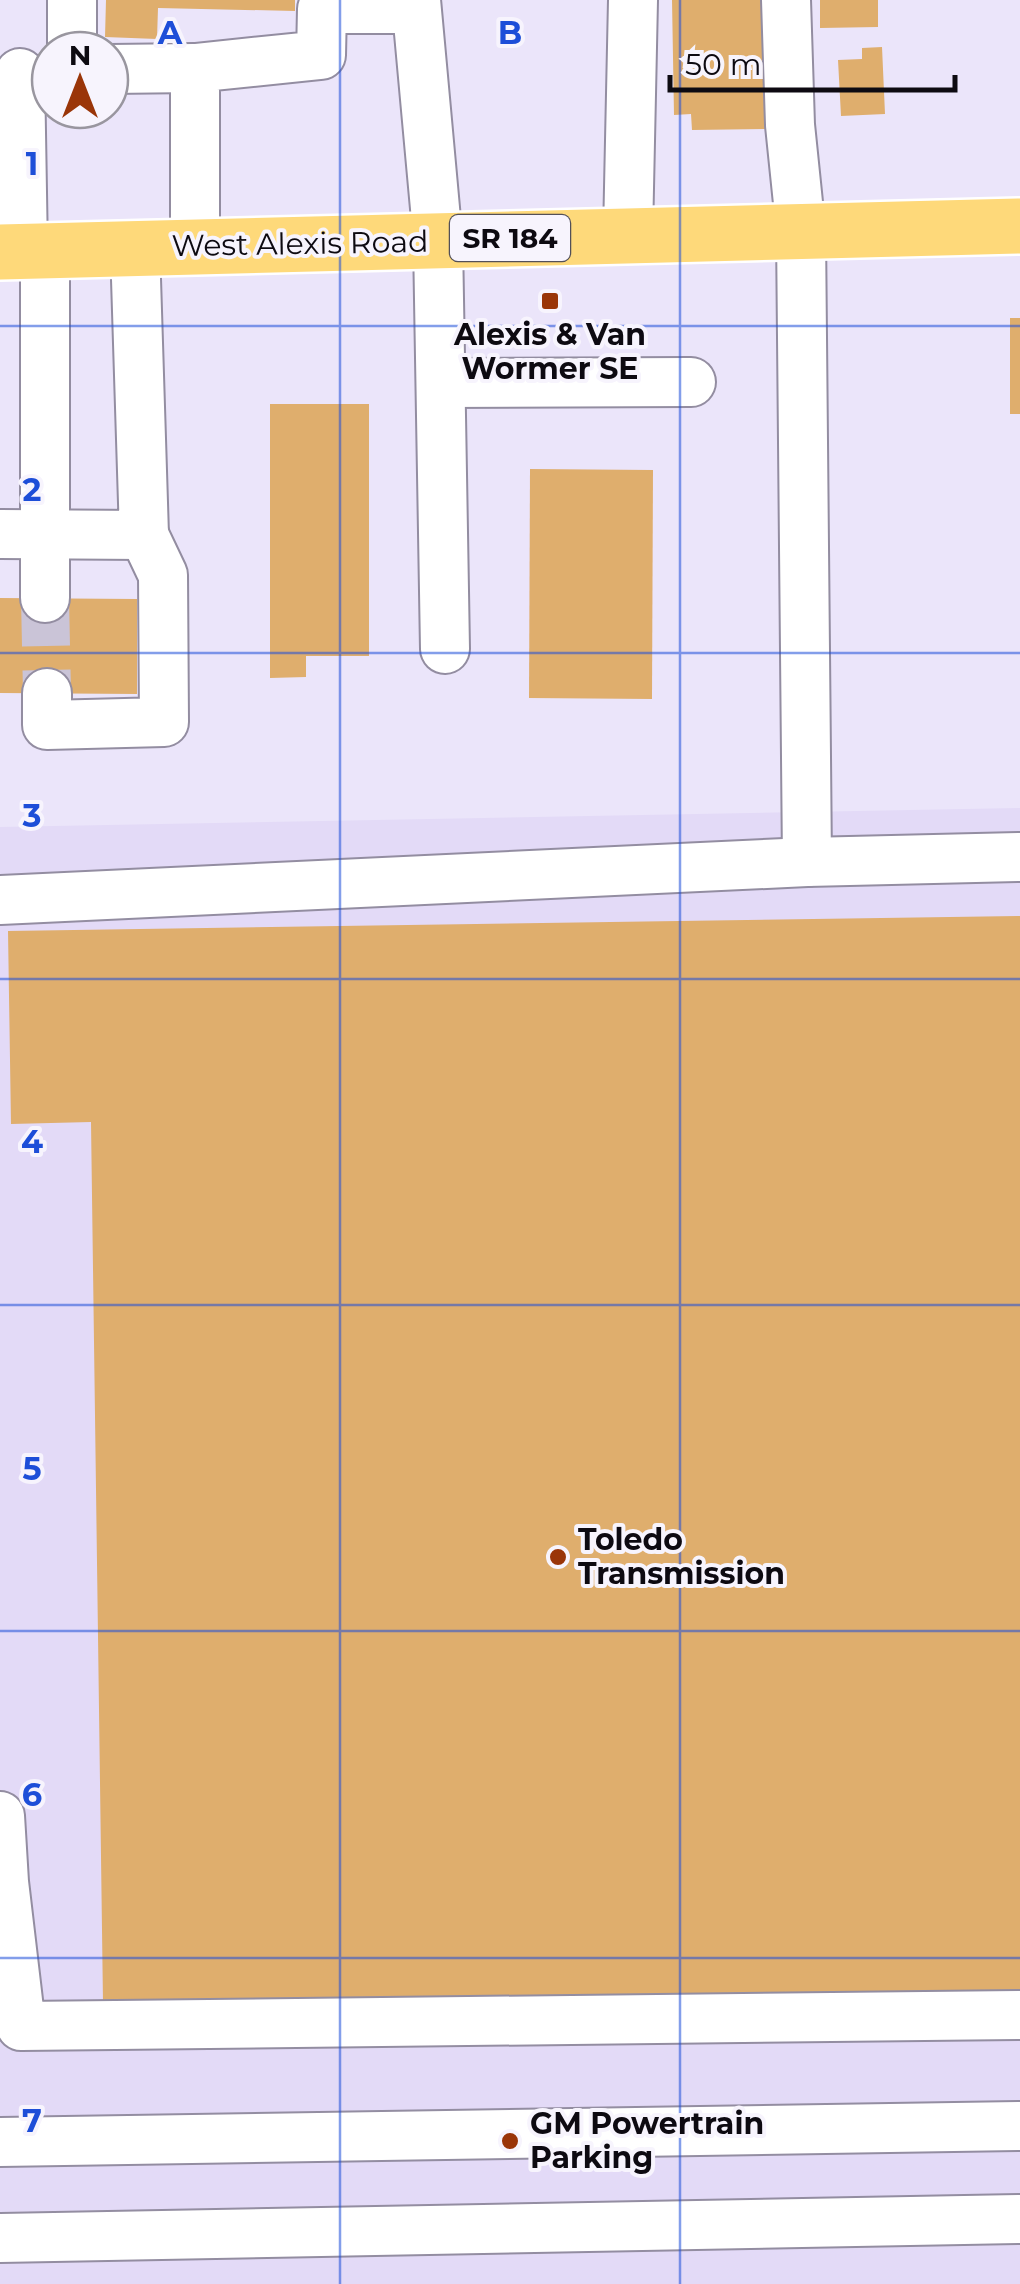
<svg xmlns="http://www.w3.org/2000/svg" width="1020" height="2284" viewBox="0 0 1020 2284" font-family="Montserrat,sans-serif">
	<style>
		.built { fill: #e3daf7 }
		.building { fill: #dfae6d }
		.lines { fill: none; stroke-linecap: round; stroke-linejoin: round }
		.minor-tunnel { stroke: #cac4d7; stroke-width: 48; stroke-dasharray: 48 24; stroke-linecap: butt }
		.minor-casing { stroke: #938da1; stroke-width: 52 }
		.major-casing { stroke: #fff; stroke-width: 60 }
		.minor { stroke: #fff; stroke-width: 48 }
		.major { stroke: #fed97a; stroke-width: 55 }
		.grid { fill: none; stroke: #1d4ed8; stroke-width: 2.5; stroke-opacity: 0.55 }
		.poi-dot { fill: #9a3508; stroke: #f7f4fd; stroke-width: 4 }
		.labels { text-anchor: middle; stroke-width: 8; stroke-linejoin: round; paint-order: stroke }
		.shield { fill: #f7f4fd; stroke: #535058; stroke-width: 2.5 }
		.shield-label { font-size: 28px; font-weight: bold; fill: #0d0a11 }
		.street-label { font-size: 30px; fill: #0d0a11; stroke: #f7f4fd }
		.poi-label { font-size: 30px; font-weight: bold; fill: #0d0a11; stroke: #f7f4fd; text-anchor: start }
		.grid-label { font-size: 32px; text-anchor: middle; font-weight: bold; fill: #1d4ed8; stroke: #f7f4fd; stroke-width: 8; stroke-linejoin: round; paint-order: stroke }
	</style>
	<rect width="100%" height="100%" fill="#ebe5fa"/>
	<!-- built -->
	<path class="built" d="M1020,808V2284H0V827Z"/>
	<!-- building -->
	<g class="building">
		<path d="M106,0H295V11L158,8L157,39L105,37Z"/>
		<path d="M672,0H768L770,129L692,130L691,114L674,115Z"/>
		<path d="M820,0H878V27L820,28Z"/>
		<path d="M882,47L885,114L841,116L838,60L862,59V48Z"/>
		<rect x="1010" y="318" width="10" height="96"/>
		<path d="M270,404H369V656H306V677L270,678Z"/>
		<path d="M530,469L653,470L652,699L529,698Z"/>
		<path d="M0,598L137,599V694L0,693Z"/>
		<path d="M1020,916V1990L103,2003L91,1122L11,1124L8,931Z"/>
	</g>
	<g class="lines">
		<!-- minor-tunnel -->
		<path class="minor-tunnel" d="M45,598L47,693"/>
		<!-- minor casing -->
		<g class="minor-casing">
			<g id="minor">
				<path d="M72,0V50"/>
				<path d="M416,0L438,241L445,649"/>
				<path d="M786,0L790,125L801,232L807,862"/>
				<path d="M110,69L195,68"/>
				<path d="M20,73L23,252"/>
				<path d="M628,235L633,0"/>
				<path d="M195,246V68L321,55L322,9H416"/>
				<path d="M45,251V598"/>
				<path d="M441,383L691,382"/>
				<path d="M0,534L144,535L135,247"/>
				<path d="M47,693V725L164,722L163,575L144,535"/>
				<path d="M0,900L807,862L1020,857"/>
				<path d="M0,1816L4,1882L21,2026L1020,2015"/>
				<path d="M0,2142L1020,2126"/>
				<path d="M0,2238L1020,2219"/>
			</g>
		</g>
		<!-- major casing -->
		<g class="major-casing">
			<path id="major" d="M0,252L1020,226"/>
		</g>
		<!-- minor -->
		<use href="#minor" class="minor"/>
		<!-- major -->
		<use href="#major" class="major"/>
	</g>
	<!-- grid -->
	<path class="grid" d="M340,0V2284M680,0V2284M0,326H1020M0,653H1020M0,979H1020M0,1305H1020M0,1631H1020M0,1958H1020"/>
	<!-- markers -->
	<g class="poi-dot">
		<rect x="540" y="291" width="20" height="20" rx="5"/>
		<circle cx="558" cy="1557" r="10"/>
		<circle cx="510" cy="2141" r="10"/>
	</g>
	<g class="labels">
		<!-- shield labels -->
		<rect class="shield" x="450" y="215" width="120" height="46" rx="8"/>
		<g class="shield-label">
			<text x="510" y="248">SR 184</text>
		</g>
		<!-- street labels -->
		<g class="street-label">
			<text transform="translate(300 244) rotate(-1)" y="10">West Alexis Road</text>
		</g>
		<!-- poi labels -->
		<g class="poi-label">
			<text x="550" y="345" text-anchor="middle">Alexis &amp; Van<tspan x="550" dy="34">Wormer SE</tspan></text>
			<text x="578" y="1550">Toledo<tspan x="578" dy="34">Transmission</tspan></text>
			<text x="530" y="2134">GM Powertrain<tspan x="530" dy="34">Parking</tspan></text>
		</g>
	</g>
	<g class="grid-label">
		<text x="170" y="44">A</text>
		<text x="510" y="44">B</text>
		<text x="32" y="175">1</text>
		<text x="32" y="501">2</text>
		<text x="32" y="827">3</text>
		<text x="32" y="1153">4</text>
		<text x="32" y="1480">5</text>
		<text x="32" y="1806">6</text>
		<text x="32" y="2132">7</text>
	</g>
	<!-- north arrow -->
	<g transform="translate(80 80)"><circle r="48" fill="#f7f4fd" stroke="#99969f" stroke-width="2.5"/>
	<path d="M0-8L18 38L0 25L-18 38Z" fill="#9a3508"/>
	<text y="-15" font-size="28" font-weight="bold" text-anchor="middle" fill="#0d0a11">N</text>
	</g>
	<!-- scale -->
	<path d="M670 75v15h285v-15" fill="none" stroke="#0d0a11" stroke-width="5"/>
	<text x="685" y="75" font-size="30" fill="#0d0a11" stroke="#f7f4fd" stroke-width="8" paint-order="stroke">50 m</text>
</svg>
